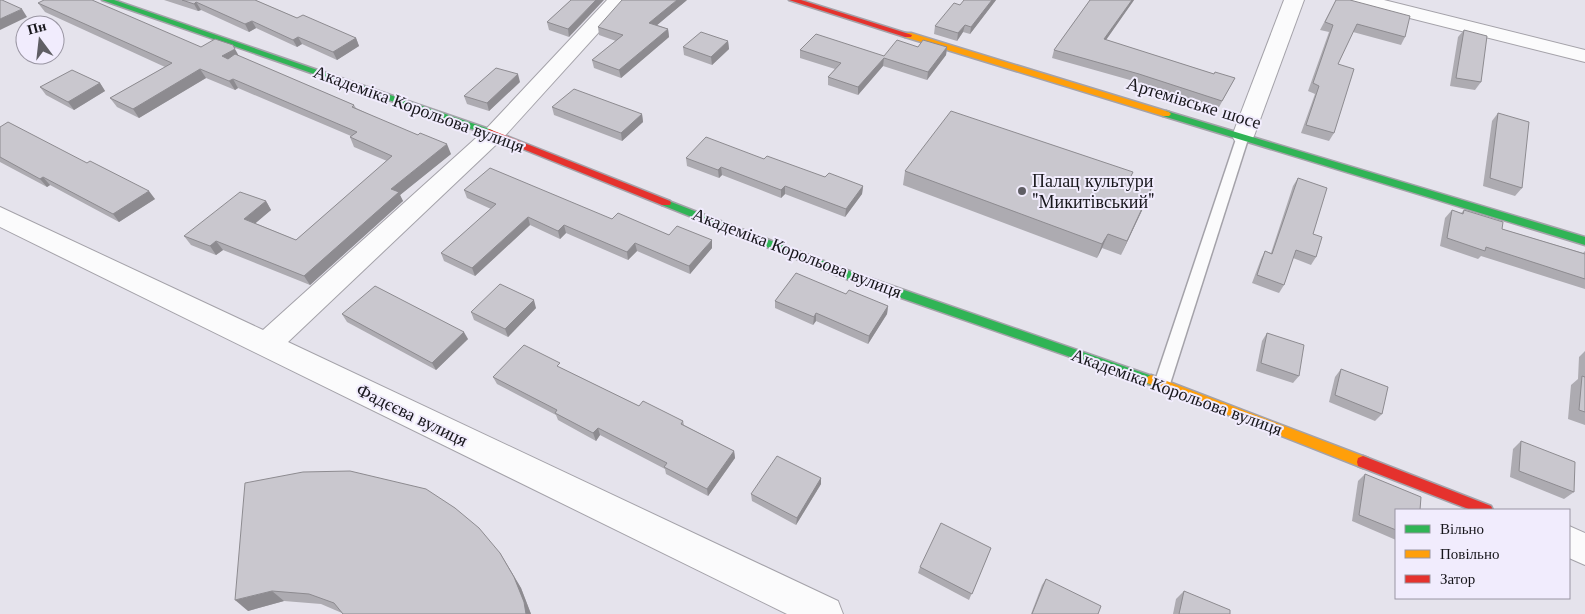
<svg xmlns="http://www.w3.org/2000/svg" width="1585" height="614" viewBox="0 0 1585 614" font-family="'Libre Baskerville',serif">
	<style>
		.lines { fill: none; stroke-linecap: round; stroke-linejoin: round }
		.lane-casing { stroke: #a4a2a9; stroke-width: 3 }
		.street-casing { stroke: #a4a2a9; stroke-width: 2 }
		.fast-casing { stroke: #a4a2a9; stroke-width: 3 }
		.slow-casing { stroke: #a4a2a9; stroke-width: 3 }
		.jam-casing { stroke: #a4a2a9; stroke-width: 3 }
		.lane { fill: #fbfbfc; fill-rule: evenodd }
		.street { fill: #fbfbfc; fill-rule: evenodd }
		.fast { fill: #30b455; fill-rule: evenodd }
		.slow { fill: #ff9f0a; fill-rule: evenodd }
		.jam { fill: #e5322d; fill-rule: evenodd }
		.wall { fill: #adabb1 }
		.shaded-wall { fill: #8d8b90 }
		.building { fill: #c9c7ce; stroke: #8d8b90 }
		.poi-dot { fill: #5f5e64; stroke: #f1ecfd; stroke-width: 2 }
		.labels { text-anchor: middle; stroke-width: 4; stroke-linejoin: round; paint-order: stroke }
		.street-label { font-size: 18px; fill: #17161b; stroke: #f1ecfd }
		.poi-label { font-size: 18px; fill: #17161b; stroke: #f1ecfd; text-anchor: start }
	</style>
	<rect width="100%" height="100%" fill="#e5e3ec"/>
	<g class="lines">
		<!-- lane casing -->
		<g class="lane-casing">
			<path id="lane" d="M1243,132L1249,136L1170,384L1168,389L1162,391L1156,389L1154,384L1237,136Z"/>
		</g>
		<!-- street casing -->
		<g class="street-casing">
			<g id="street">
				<path d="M607,0H628L502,139L288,342L838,601L843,614H787L0,227V207L263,330L486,129Z"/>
				<path d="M1284,0H1304L1254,136L1251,141L1243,143L1235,141L1232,136Z"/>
				<path d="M1351,0H1384L1585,50V62L1354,4Z"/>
				<path d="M1569,526L1585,533V565L1569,558Z"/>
			</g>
		</g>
		<!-- fast casing -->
		<g class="fast-casing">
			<g id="fast">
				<path d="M102,0H114L492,130L494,132L492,134H486Z"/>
				<path d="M1166,111L1585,237V245L1163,116L1161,114Z"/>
				<path d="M666,200L852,272L1155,377L1157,380L1155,383L1151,385L844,278L662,205L661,203Z"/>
			</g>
		</g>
		<!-- slow casing -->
		<g class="slow-casing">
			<g id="slow">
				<path d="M905,33H911L1169,112L1171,114L1169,116H1163L905,37Z"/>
				<path d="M1151,375L1368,458L1369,462L1368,466L1363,468L1147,383L1145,380L1147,377Z"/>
			</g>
		</g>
		<!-- jam casing -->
		<g class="jam-casing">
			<g id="jam">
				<path d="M789,0H801L912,35L911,37H905Z"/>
				<path d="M489,129L670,201L671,203L670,205H662L486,134L484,132Z"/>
				<path d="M1363,456L1491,506L1493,510H1471L1358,466L1357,462L1358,458Z"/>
			</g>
		</g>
		<!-- lane -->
		<use href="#lane" class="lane"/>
		<!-- street -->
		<use href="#street" class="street"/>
		<!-- fast -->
		<use href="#fast" class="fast"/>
		<!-- slow -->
		<use href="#slow" class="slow"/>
		<!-- jam -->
		<use href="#jam" class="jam"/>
	</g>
	<!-- wall -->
	<g class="wall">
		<path d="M164,0H255L297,18L356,38L359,46L337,60L302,44L297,47L256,28L249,32L201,10L198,11Z"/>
		<path d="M571,0L569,37L549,30L547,22Z"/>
		<path d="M687,0L657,25L668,29L669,37L621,78L594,68L592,60L616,41L599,35L598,27Z"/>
		<path d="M996,0L970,34L963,32L957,41L934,34L935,26L960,5Z"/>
		<path d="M1090,0H1134L1106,40L1214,74L1235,78L1218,109L1137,82L1052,58L1054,50Z"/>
		<path d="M1336,0L1405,37L1401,45L1353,32L1338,64L1334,133L1329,141L1301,133L1315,94L1308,91L1329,32L1320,30Z"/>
		<path d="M38,3L201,47L239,56L354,105L356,108L451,154L400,195L403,201L310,285L223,250L216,255L191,245L184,236L266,201L271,210L255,223L296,240L387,161L354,147L350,137L351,136L238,88L235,90L206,78L139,118L117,107L110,98L165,67L45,12Z"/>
		<path d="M1464,30L1481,82L1475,90L1450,86L1458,37Z"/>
		<path d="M728,41L729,49L712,65L684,55L683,47Z"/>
		<path d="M918,47H947L946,55L927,80L883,66L858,95L828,85V77L835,69L800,58V50L884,56Z"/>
		<path d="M520,82L489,111L467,104L464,96Z"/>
		<path d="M100,83L105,91L74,110L46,95L40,87Z"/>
		<path d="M552,107L642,114L643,122L622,141L554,115Z"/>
		<path d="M1498,113L1522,188L1515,196L1483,186L1492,121Z"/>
		<path d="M0,127L155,199L119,222L50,185L47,187L0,162Z"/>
		<path d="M686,158L764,159L825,177L863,186L862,194L845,217L785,194L781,198L722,175L719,178L687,166Z"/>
		<path d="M905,171L1133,172L1129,182L1145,204L1121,255L1102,248L1097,258L903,185Z"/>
		<path d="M1298,178L1313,234L1316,257L1311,265L1293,258L1284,285L1279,293L1252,283L1261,259L1265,251L1271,253L1293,186Z"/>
		<path d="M464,190L612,219L669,235L712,248L690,274L637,251L628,260L566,233L560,239L530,225L475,276L444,261L441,253L491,209L467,198Z"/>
		<path d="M1452,210L1461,213L1464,210L1502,229L1583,253L1585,251V289L1481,256L1478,259L1440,246L1445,218Z"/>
		<path d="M846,294L888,306L887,314L868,344L816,321L813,325L775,308V301Z"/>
		<path d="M536,308L508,337L474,320L471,312Z"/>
		<path d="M342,314L468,339L436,370L347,322Z"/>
		<path d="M1267,333L1299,376L1293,383L1256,371L1262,341Z"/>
		<path d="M1585,351V425L1568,419L1571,385L1578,379L1579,357Z"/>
		<path d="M561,368L639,406L683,421L684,425L734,451L735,458L708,496L666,474L665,469L600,435L596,441L558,420L556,415L497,384L493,377Z"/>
		<path d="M1341,369L1382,414L1375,421L1329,402L1335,377Z"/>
		<path d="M1521,441L1574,492L1564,499L1510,477L1513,449Z"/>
		<path d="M1365,474L1396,510V540L1352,521L1358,481Z"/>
		<path d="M821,478V484L796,525L752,501L751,494Z"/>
		<path d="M245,483L500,553L521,588L531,614H343L342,613L321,604L284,601L248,611Z"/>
		<path d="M991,548L969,600L918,573L920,567Z"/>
		<path d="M1046,579L1098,614H1031L1042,585Z"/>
		<path d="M1184,591L1230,614H1173L1176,599Z"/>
	</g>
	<!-- shaded-wall -->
	<g class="shaded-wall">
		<path d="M596,0H604L569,37L568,29Z"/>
		<path d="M677,0H687L650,31L649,23Z"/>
		<path d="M992,0H996L970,34L971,27Z"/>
		<path d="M1132,0H1134L1101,47L1104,39Z"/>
		<path d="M196,2L201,10L198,11L194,4Z"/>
		<path d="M22,9L27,17L0,30V19Z"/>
		<path d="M252,21L256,28L249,32L245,24Z"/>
		<path d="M965,25L963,32L957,41L958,33Z"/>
		<path d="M668,29L669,37L621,78L619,70Z"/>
		<path d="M298,37L302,44L297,47L293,40Z"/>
		<path d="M356,38L359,46L337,60L333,52Z"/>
		<path d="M728,41L729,49L712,65L711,57Z"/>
		<path d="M947,47L946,55L927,80L928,72Z"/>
		<path d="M235,49L240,58L227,66L222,56Z"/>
		<path d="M884,58L883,66L858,95V87Z"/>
		<path d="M200,69L206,78L139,118L133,109Z"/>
		<path d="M518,74L520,82L489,111L487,103Z"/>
		<path d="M233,79L238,88L235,90L229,81Z"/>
		<path d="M100,83L105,91L74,110L68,102Z"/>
		<path d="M642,114L643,122L622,141L621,133Z"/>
		<path d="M447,144L451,154L400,195L403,201L310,285L304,276L391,189Z"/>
		<path d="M721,167L722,175L719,178L718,170Z"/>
		<path d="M43,177L50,185L47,187L40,179Z"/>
		<path d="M785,186V194L781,198V190Z"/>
		<path d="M863,186L862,194L845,217L846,209Z"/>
		<path d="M1151,189L1145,204L1121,255L1127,241Z"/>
		<path d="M149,191L155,199L119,222L113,214Z"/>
		<path d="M266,201L271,210L250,228L244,219Z"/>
		<path d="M528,217L530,225L475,276L472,268Z"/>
		<path d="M564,225L566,233L560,239L558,231Z"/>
		<path d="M1108,234L1102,248L1097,258L1102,244Z"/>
		<path d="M712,240V248L690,274L689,266Z"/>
		<path d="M216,241L223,250L216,255L210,246Z"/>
		<path d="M635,243L637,251L628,260L627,252Z"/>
		<path d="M534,300L536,308L508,337L505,329Z"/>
		<path d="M888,306L887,314L868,344L869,336Z"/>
		<path d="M816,313V321L813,325L814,317Z"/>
		<path d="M464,332L468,339L436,370L432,363Z"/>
		<path d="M598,428L600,435L596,441L593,433Z"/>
		<path d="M734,451L735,458L708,496L707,489Z"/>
		<path d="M821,478V484L796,525L797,518Z"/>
		<path d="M500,553L521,588L531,614H526Z"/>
		<path d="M272,591L284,601L248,611L235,600Z"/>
	</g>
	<!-- building -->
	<g class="building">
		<path d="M0,0H2L22,9L0,19Z"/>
		<path d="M44,0H92L201,47L215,39L233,45L235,49L222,56L228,59L235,54L354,105L352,107L418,135L420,133L447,144L391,189L399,192L304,276L216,241L210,246L184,236L240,192L266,201L244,219L296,240L392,156L350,137L357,132L233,79L229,81L200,69L133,109L110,98L172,63L38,3Z"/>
		<path d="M182,0H255L297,18L303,15L356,38L333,52L298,37L293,40L252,21L245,24L196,2L194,4Z"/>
		<path d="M571,0H596L568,29L547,22Z"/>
		<path d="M622,0H677L649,23L668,29L619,70L592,60L623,35L598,27Z"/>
		<path d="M964,0H992L971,27L965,25L958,33L935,26L954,3L960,5Z"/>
		<path d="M1090,0H1132L1104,39L1214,74L1215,72L1235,78L1222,101L1139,74L1054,50Z"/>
		<path d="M1336,0H1350L1410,16L1405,37L1357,24L1338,64L1354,69L1334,133L1306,125L1319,86L1313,83L1333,25L1325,22Z"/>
		<path d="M1464,30L1487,36L1481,82L1456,78Z"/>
		<path d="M701,32L728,41L711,57L683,47Z"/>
		<path d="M816,34L884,56L897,40L918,47L923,40L947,47L928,72L884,58L858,87L828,77L841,63L800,50Z"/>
		<path d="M496,68L518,74L487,103L464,96Z"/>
		<path d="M72,70L100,83L68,102L40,87Z"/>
		<path d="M574,89L642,114L621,133L552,107Z"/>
		<path d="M951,111L1133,172L1128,182L1151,189L1127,241L1108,234L1102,244L905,171Z"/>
		<path d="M1498,113L1529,122L1522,188L1490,178Z"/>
		<path d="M8,122L87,163L90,161L149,191L113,214L43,177L40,179L0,157V127Z"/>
		<path d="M706,137L764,159L767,156L825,177L829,173L863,186L846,209L785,186L781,190L721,167L718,170L686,158Z"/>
		<path d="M490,168L612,219L618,213L669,235L677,226L712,240L689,266L635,243L627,252L564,225L558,231L528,217L472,268L441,253L496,204L464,190Z"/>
		<path d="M1298,178L1327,188L1313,234L1322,237L1316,257L1296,250L1284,285L1257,275L1265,251L1272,254Z"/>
		<path d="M1452,210L1463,214L1464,210L1503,222L1502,229L1585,254V279L1486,247L1485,251L1447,238Z"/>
		<path d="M796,273L846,294L849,290L888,306L869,336L816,313L814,317L775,301Z"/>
		<path d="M500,284L534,300L505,329L471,312Z"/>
		<path d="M375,286L464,332L432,363L342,314Z"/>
		<path d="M1267,333L1304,345L1299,376L1261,363Z"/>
		<path d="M524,345L560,363L557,366L639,406L643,401L683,421L681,424L734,451L707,489L664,467L667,463L598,428L593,433L555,413L557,410L493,377Z"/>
		<path d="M1341,369L1388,387L1382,414L1335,395Z"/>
		<path d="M1582,376L1585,377V412L1579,410Z"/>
		<path d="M1521,441L1575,462L1574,492L1519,471Z"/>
		<path d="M777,456L821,478L797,518L751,494Z"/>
		<path d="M350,471L426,489L455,508L479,528L500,553L514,577L524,602L526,614H343L334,603L309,594L272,591L235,600L245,483L303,472Z"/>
		<path d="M1365,474L1421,497L1420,510H1396V530L1359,515Z"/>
		<path d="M941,523L991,548L972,594L920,567Z"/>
		<path d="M1046,579L1101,606L1098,614H1032Z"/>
		<path d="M1184,591L1230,610V614H1179Z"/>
	</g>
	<!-- markers -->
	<circle class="poi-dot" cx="1022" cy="191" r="5"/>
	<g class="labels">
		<!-- street labels -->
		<g class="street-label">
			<text transform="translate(1194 103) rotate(17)" y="6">Артемівське шосе</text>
			<text transform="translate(419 109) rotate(20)" y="6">Академіка Корольова вулиця</text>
			<text transform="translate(797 253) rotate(21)" y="6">Академіка Корольова вулиця</text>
			<text transform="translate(1177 392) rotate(20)" y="6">Академіка Корольова вулиця</text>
			<text transform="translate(412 415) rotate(26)" y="6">Фадєєва вулиця</text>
		</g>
		<!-- poi labels -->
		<g class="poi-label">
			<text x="1032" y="187">Палац культури<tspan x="1032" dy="21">"Микитівський"</tspan></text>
		</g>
	</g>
	<!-- legend -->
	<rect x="1395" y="509" width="175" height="90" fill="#f1ecfd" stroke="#9a96a3"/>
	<rect x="1405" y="525" width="25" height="8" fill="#30b455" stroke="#9a96a3"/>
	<text x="1440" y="534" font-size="15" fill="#17161b">Вільно</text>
	<rect x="1405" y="550" width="25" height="8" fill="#ff9f0a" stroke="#9a96a3"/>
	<text x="1440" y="559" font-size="15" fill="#17161b">Повільно</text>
	<rect x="1405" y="575" width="25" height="8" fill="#e5322d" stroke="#9a96a3"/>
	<text x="1440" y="584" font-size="15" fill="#17161b">Затор</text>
	<!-- north arrow -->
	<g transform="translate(40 40) rotate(345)"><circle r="24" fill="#f1ecfd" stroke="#9a96a3"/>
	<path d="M0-4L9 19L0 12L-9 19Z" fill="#5f5e64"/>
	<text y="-8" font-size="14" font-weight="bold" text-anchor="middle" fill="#17161b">Пн</text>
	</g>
</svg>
